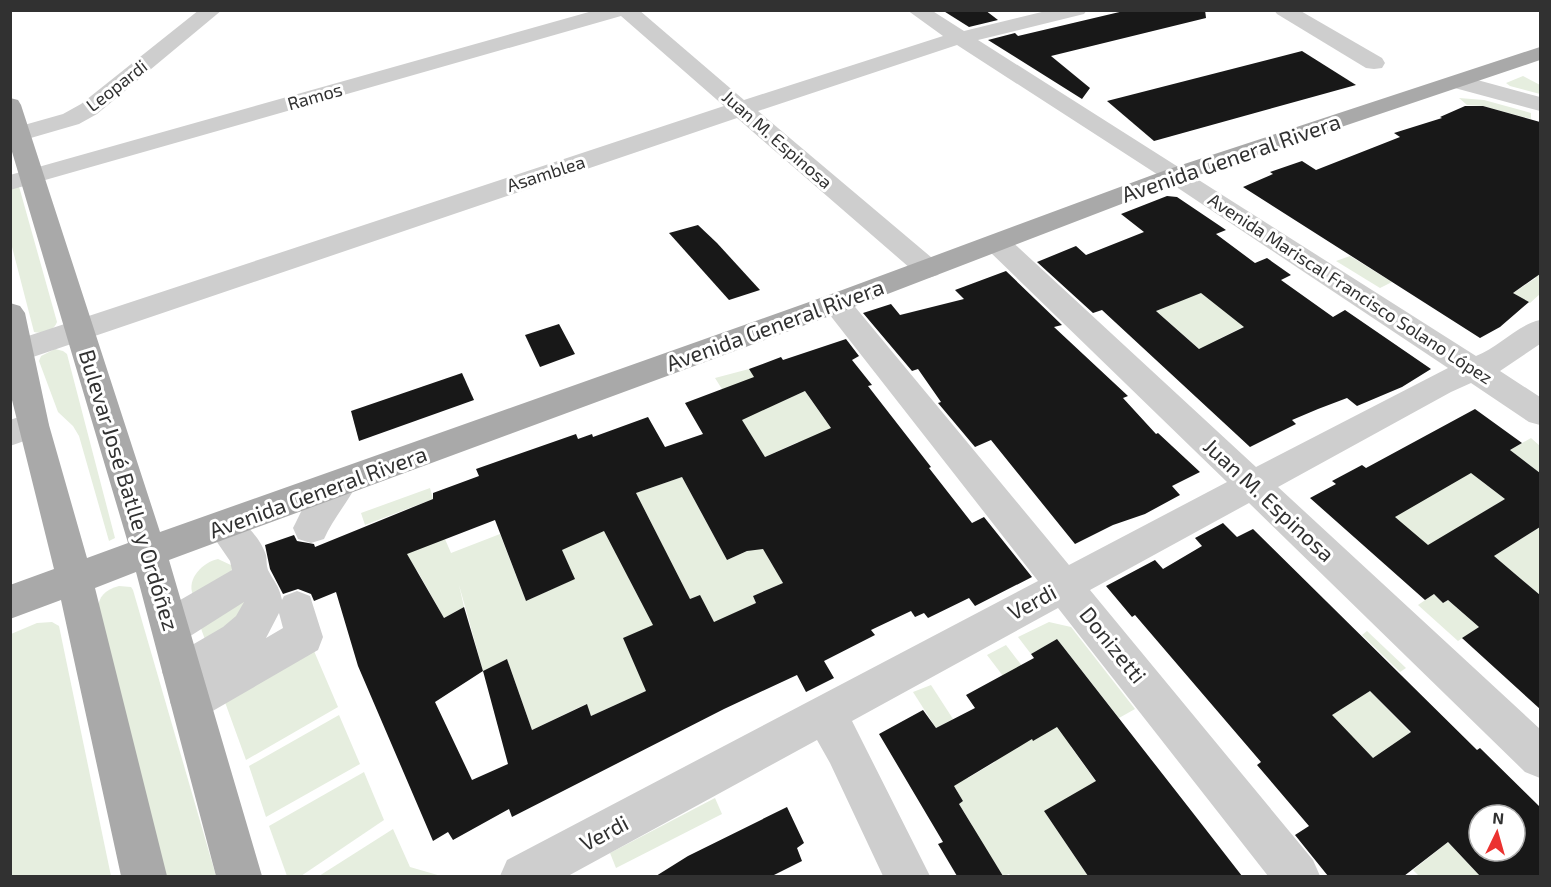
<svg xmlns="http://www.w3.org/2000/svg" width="1551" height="887" viewBox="0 0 1551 887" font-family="'Exo 2',sans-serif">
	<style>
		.green { fill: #e6eedf }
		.building { fill: #181818; fill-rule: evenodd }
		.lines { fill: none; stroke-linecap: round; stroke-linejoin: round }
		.minor { fill: #cecece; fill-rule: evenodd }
		.major { fill: #a9a9a9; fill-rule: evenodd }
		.labels { text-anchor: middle; stroke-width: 6; stroke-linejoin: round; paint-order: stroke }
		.far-street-label { font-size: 18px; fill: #313131; stroke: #fff }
		.street-label { font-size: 22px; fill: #313131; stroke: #fff }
	</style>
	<rect width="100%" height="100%" fill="#fff"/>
	<!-- green -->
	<g class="green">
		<path d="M1523,76L1540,85V94L1510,86L1506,83Z"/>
		<path d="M1459,98L1484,100L1531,113V119L1483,106L1467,105Z"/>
		<path d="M10,187H19L20,190L57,322C54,331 43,334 34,332L33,328L11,243Z"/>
		<path d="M1350,256L1392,282L1380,288L1336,261Z"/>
		<path d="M1185,266L1253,322L1219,339L1221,368L1156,311L1199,293Z"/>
		<path d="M1540,269V294L1530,303L1513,293L1536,278L1530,274Z"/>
		<path d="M55,349L63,351L67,354L115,538L109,541L79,436L73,426L58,412L39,361L41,356Z"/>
		<path d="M749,369L774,405L805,391L877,494L809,455L798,442L765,457L715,378Z"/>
		<path d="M1531,438L1540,446V473L1510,450Z"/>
		<path d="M1499,457L1479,479L1505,499L1459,527L1494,556L1540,527V595L1495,557L1466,574L1429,546L1394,534L1392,494Z"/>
		<path d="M682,477L727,560L761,545L783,583L753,596L756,603L733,614L646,691L591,716L586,704L532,730L507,659L483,671L459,585L464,607L444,618L418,572L399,549L445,539L451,553L500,534L526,601L574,579L562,550L602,525L640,600L680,580L636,493Z"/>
		<path d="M430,488L433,499L365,525L361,513Z"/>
		<path d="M218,559L233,566L229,578L193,595C186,579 203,562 218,559Z"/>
		<path d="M119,586L131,587L133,590L216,876H166L98,611C98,596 105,590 119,586Z"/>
		<path d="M1434,594L1443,603L1448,600L1479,627L1458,641L1418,605Z"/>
		<path d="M245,597L241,623L207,645L199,623Z"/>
		<path d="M1235,612L1323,659L1360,697L1370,691L1411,733L1373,759Z"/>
		<path d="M52,622L59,626L111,876H11V634L37,623Z"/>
		<path d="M1049,622L1071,627L1135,709L1119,718L1057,639L1031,654L1018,637Z"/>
		<path d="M1367,631L1406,668L1400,672L1362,635Z"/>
		<path d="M311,644L338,707L246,760L222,694Z"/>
		<path d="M1006,645L1032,679L1003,676L987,655Z"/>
		<path d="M931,685L953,719L936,728L913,692Z"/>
		<path d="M339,715L360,764L266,817L249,766Z"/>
		<path d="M1075,716L1071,747L1097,783L1044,811L1088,876H1011L1009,874L1003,876L986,849L967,828L972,825L959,804L963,801L948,776L961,769L968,778L995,762L993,757Z"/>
		<path d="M364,772L384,820L301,876H287L269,826Z"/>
		<path d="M715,798L722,814L616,868L610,853Z"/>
		<path d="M393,829L410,867L441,876H319Z"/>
		<path d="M1448,842L1480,876H1419L1413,870Z"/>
	</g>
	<!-- building -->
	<g class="building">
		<path d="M942,10H985L998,20L969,27Z"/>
		<path d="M1128,10H1205L1206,18L1051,56L1090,88L1082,99L988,40L1015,33L1018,36Z"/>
		<path d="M1302,51L1356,85L1154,141L1107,101Z"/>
		<path d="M1465,106H1483L1540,122V274L1513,293L1529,302L1500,327L1480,338L1243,187L1273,174L1270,172L1302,161L1316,170L1400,137L1394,133L1442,118L1440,117Z"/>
		<path d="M1167,196L1177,197L1226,230L1216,234L1255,263L1267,258L1291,275L1281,280L1333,317L1345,310L1431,369L1402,387L1357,406L1347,398L1318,409L1292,420L1296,424L1250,447L1102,310L1093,313L1037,262L1076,246L1086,255L1144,232L1121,214ZM1201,293L1244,327L1199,349L1156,311Z"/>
		<path d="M698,225L717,243L760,290L729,300L669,233Z"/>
		<path d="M1006,271L1062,325L1054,327L1128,396L1123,398L1156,434L1158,433L1200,472L1172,486L1180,495L1145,514L1113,525L1075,544L991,440L975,447L938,403L941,402L918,369L912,371L863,313L891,304L900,315L964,299L955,290Z"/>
		<path d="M559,324L575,354L540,367L525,335Z"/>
		<path d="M846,339L859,356L852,360L872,385L868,386L931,467L929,468L972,523L984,517L1032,577L975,606L969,598L928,618L924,613L915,617L911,611L871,630L875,635L824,661L834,678L806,692L797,675L724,709L512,817L509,809L453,840L448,832L433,841L358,666L336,592L314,601L311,594L298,589L283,594L270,569L265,545L294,535L297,541L314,544L315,547L433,499V493L479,476L476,469L576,434L578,439L592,434L593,437L648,417L665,447L703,434L685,403L754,377L749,369L781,357L783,360ZM805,391L831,428L765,457L742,420ZM682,477L727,560L747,551L763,549L783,583L753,596L756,603L714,622L700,595L690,599L636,493ZM495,520L526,601L575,579L562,550L604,531L653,625L623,638L646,691L591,716L587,704L532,730L507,659L483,671L464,607L444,618L407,554ZM483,671L508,764L472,780L435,702Z"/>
		<path d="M462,373L474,400L359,441L351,411Z"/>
		<path d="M1475,409L1522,443L1510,450L1540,473V527L1494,556L1540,595V709L1462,638L1479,627L1448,600L1443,603L1434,594L1425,600L1310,498L1336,484L1332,481L1362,465L1366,468ZM1471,473L1505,499L1428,545L1395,517Z"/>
		<path d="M1223,523L1237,537L1253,529L1477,750L1480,748L1540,807V876H1480L1448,842L1404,876H1328L1295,835L1309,826L1257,765L1261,762L1135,615L1132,617L1106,586L1155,560L1163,569L1202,546L1195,538ZM1370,691L1411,732L1373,758L1332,715ZM1479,815H1515V851H1479Z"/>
		<path d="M1057,639L1193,813L1242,876H1088L1044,811L1096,781L1057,727L1033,741L1032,739L954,786L963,801L959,804L1003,876H957L938,844L943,842L879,734L923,710L936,728L975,708L966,695L1034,658L1031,654Z"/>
		<path d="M787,807L804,843L797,848L802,861L772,876H656L688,856Z"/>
	</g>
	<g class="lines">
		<!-- minor -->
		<g class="minor">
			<path d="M199,10H222L97,114L79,124L10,144V129L63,114L81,104Z"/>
			<path d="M596,10H639L744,100L943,36L907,10H931L964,31L1050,10H1087L1084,14L978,40L1476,356C1499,347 1517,325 1540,320V344L1500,371L1540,397V425L1529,422L1471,383L1451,392L1278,487L1540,729V778L1525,772L1249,503L1090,590L1313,860L1320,876H1268L1058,608L852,721L930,876H883L830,763L817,740L568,876H500L507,860L1038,581L826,310L822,303L826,296L836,293L846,296L1069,565L1227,482L987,249L984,243L987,237L997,234L1007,237L1256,467L1448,368L1166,180L957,45L758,111L938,263L942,269L938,275L928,278L918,275L737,118L30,358L19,361L10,358V342L724,106L621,16L10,190V175Z"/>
			<path d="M1274,10H1299L1382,58L1385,63L1382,68L1374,69L1366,68L1277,14Z"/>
			<path d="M1459,75L1540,97V111L1451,87L1448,82L1451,77Z"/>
			<path d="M33,412L44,416L49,425L44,434L10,446V420Z"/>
			<path d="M340,470L352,474L357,484C347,503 333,519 324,539L311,543L298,539L293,528C304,506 316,478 340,470Z"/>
			<path d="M224,511C241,517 260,537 266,555C267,560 266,565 268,570C274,582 279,585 282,600L284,596L297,591L310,596L323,637L318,650L204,716L190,722L176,716L170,702L175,688L168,685L162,672L168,659L223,627L236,616L244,602L184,640L170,645L156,640L151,627L156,614L232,570L230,561L206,526L211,515ZM279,613L283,628L266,638Z"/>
		</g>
		<!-- major -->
		<path class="major" d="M1540,47V60L1184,180L846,310L169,560L262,876H216L136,572L95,588L167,876H121L61,600L10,619V585L54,569L10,392V303L20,306L25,313L49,425L87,558L128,543L10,145V98L18,100L21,105L160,532L826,296L1166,170Z"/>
	</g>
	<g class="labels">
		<!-- far-street labels -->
		<g class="far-street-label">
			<text transform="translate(117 86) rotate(-38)" y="6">Leopardi</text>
			<text transform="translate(315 97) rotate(-16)" y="6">Ramos</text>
			<text transform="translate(777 140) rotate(41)" y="6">Juan M. Espinosa</text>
			<text transform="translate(546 174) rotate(-18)" y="6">Asamblea</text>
			<text transform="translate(1350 289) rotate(33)" y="6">Avenida Mariscal Francisco Solano López</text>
		</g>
		<!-- street labels -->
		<g class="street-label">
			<text transform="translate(1231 158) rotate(-19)" y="8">Avenida General Rivera</text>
			<text transform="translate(775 325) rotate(-20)" y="8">Avenida General Rivera</text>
			<text transform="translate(129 490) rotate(73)" y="8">Bulevar José Batlle y Ordóñez</text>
			<text transform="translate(318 492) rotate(-20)" y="8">Avenida General Rivera</text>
			<text transform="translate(1269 500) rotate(43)" y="8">Juan M. Espinosa</text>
			<text transform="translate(1032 602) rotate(-28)" y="8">Verdi</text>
			<text transform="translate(1113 645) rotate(51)" y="8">Donizetti</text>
			<text transform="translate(604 833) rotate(-28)" y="8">Verdi</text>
		</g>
	</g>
	<!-- border -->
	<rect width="1551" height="887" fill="none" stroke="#313131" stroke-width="24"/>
	<!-- north arrow -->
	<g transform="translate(1497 833) rotate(5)"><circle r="28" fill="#ffffff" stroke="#adadad" stroke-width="1.5"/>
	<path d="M0-4.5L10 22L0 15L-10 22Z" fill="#eb3230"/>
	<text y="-9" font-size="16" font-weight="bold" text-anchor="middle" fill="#313131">N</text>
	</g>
</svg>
